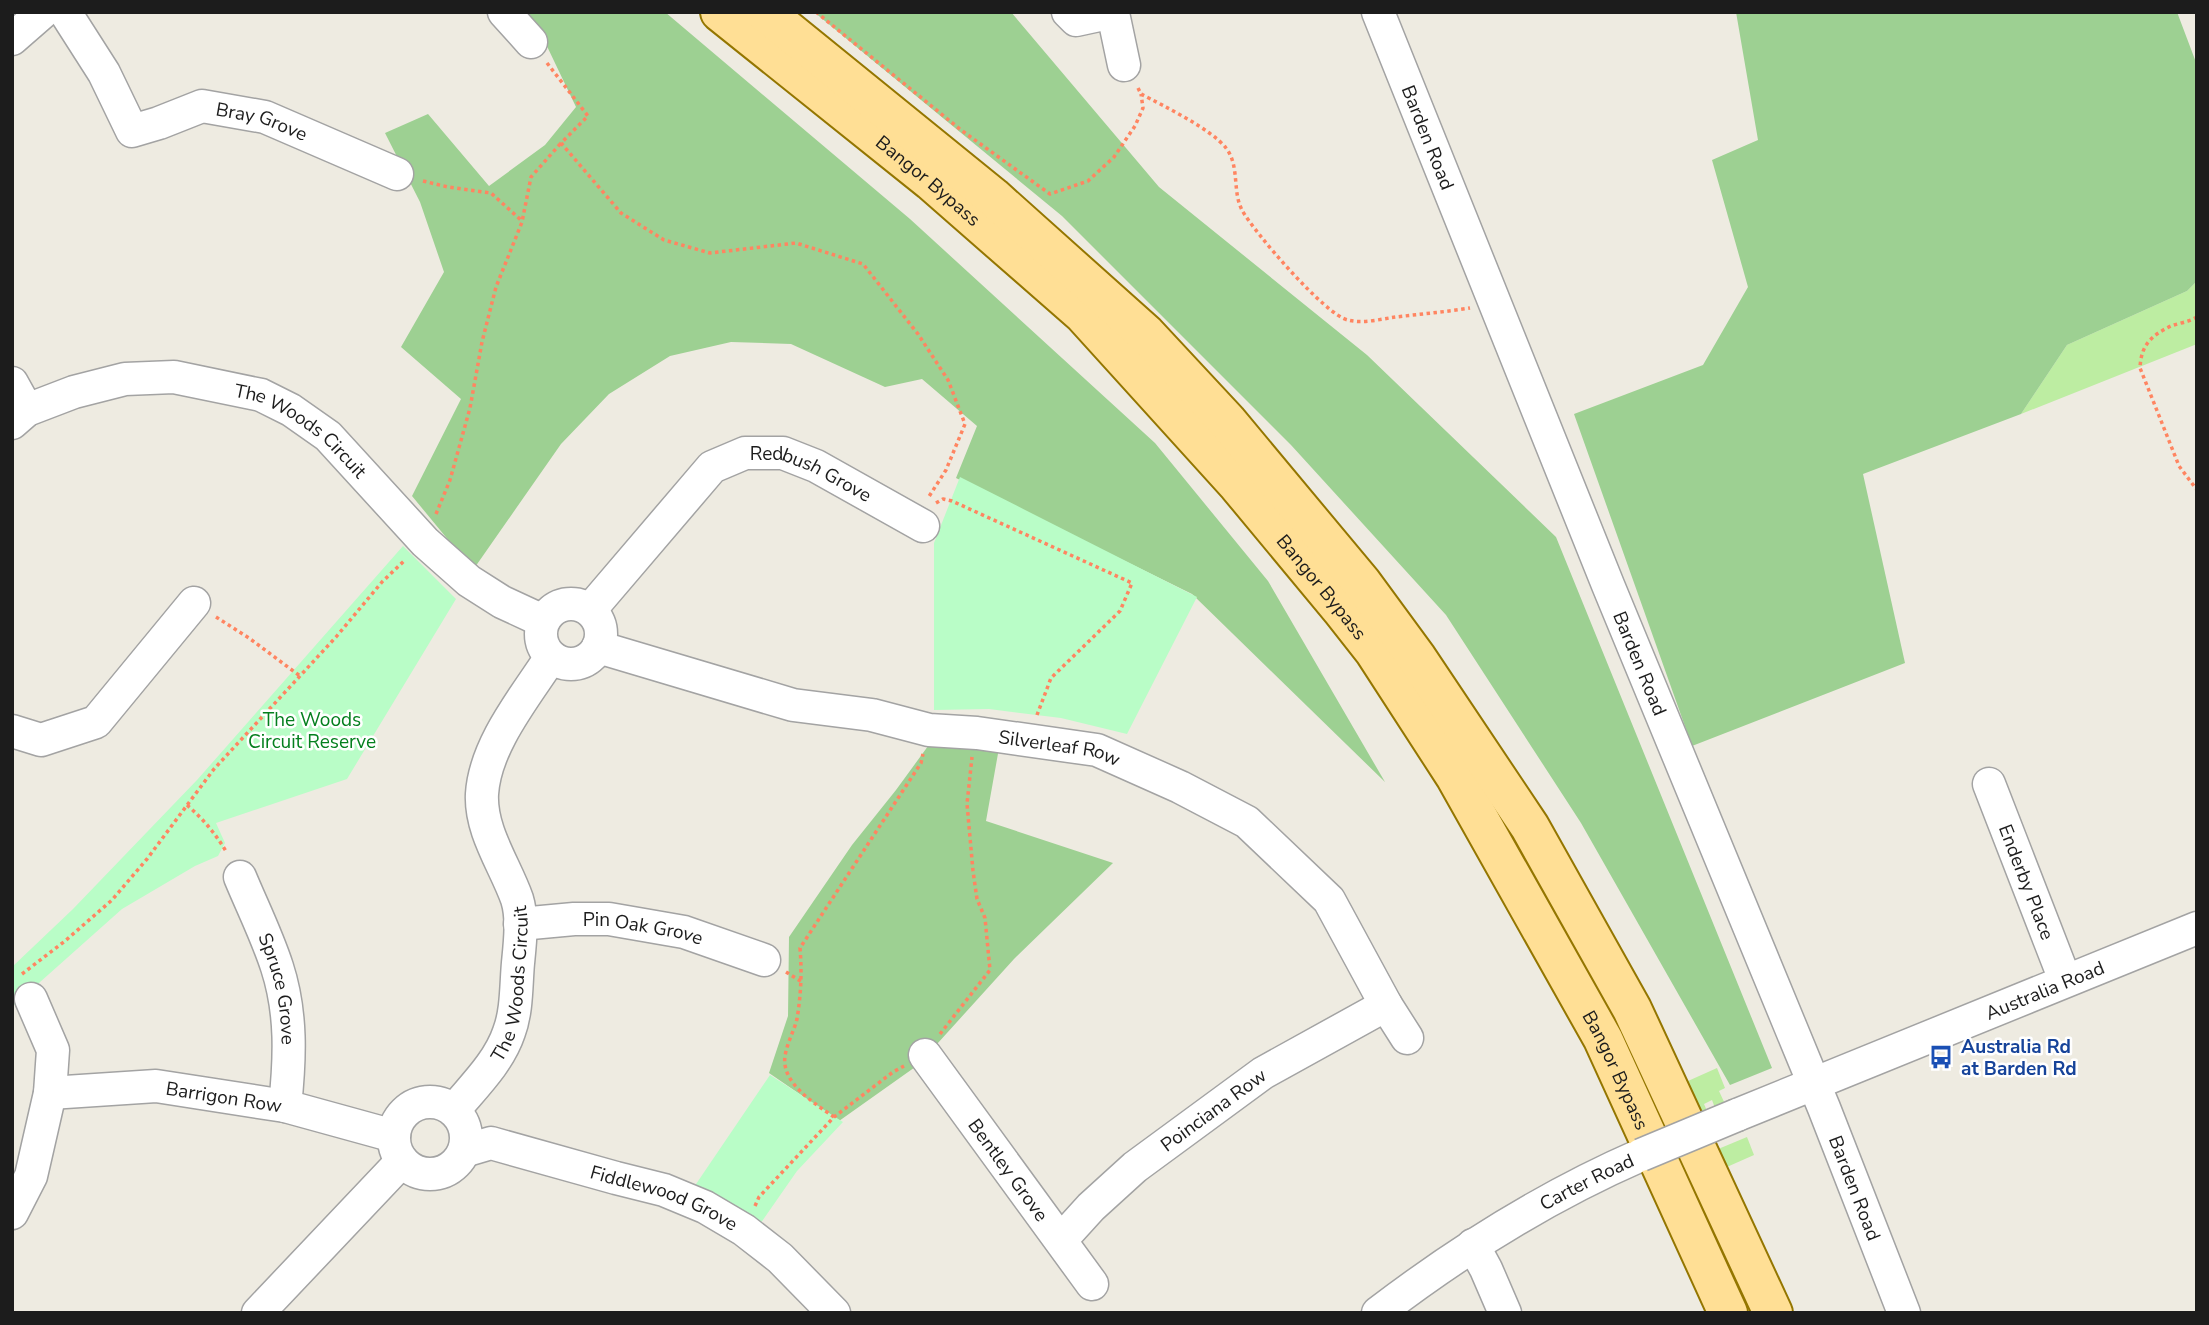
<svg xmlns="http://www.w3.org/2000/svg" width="2209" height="1325" viewBox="0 0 2209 1325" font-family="'Nunito Sans',sans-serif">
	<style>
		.grass { fill: #bdeda2 }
		.forest { fill: #9dd092 }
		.park { fill: #b9fdc7 }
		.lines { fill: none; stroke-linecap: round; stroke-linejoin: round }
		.minor-casing { stroke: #a3a3a3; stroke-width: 35 }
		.major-casing { stroke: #947600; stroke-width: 42 }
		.path { stroke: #ff8561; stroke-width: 3.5; stroke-dasharray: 3.5 3.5; stroke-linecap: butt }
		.minor { stroke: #fff; stroke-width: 32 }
		.major { stroke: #ffdf95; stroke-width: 38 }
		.minor-bridge-casing { stroke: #a3a3a3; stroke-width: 35; stroke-linecap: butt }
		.minor-bridge { stroke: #fff; stroke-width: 32 }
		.labels { text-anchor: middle; stroke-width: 5; stroke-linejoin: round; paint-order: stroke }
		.street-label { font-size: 19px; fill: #1c1c1c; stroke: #fff }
		.park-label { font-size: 19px; fill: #047f1e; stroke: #fff }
		.transit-label { font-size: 19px; font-weight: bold; fill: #164399; stroke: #fff; text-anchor: start }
	</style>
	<rect width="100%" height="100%" fill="#eeebe1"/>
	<!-- grass -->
	<g class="grass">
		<path d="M2197,281V344L2021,414L2067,345L2187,291Z"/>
		<path d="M1717,1068L1725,1088L1719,1091L1725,1104L1715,1108L1712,1100L1704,1104L1707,1111L1660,1130L1621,1111Z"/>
		<path d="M1747,1137L1754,1155L1659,1197L1651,1177Z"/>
	</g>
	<!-- forest -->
	<g class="forest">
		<path d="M524,12H665L910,219L1155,443L1268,581L1385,782L1192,594L956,478L977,426L922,379L885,387L791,344L731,342L670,356L609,394L561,444L473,570L412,496L461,399L401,347L444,272L420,202L385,133L428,114L489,186L545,145L576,107L544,40Z"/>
		<path d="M814,12H1011L1159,187L1367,355L1556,537L1772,1068L1730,1085L1581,823L1446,615L1291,445L1062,216Z"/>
		<path d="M1736,12H2177L2197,65V281L2187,291L2067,345L2021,414L1863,474L1905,663L1692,746L1574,414L1703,365L1748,287L1712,160L1758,140Z"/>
		<path d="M931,742L999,748L986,821L1113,863L1014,959L918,1065L839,1121L769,1073L788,1016L789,937L852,845L896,790Z"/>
	</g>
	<!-- park -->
	<g class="park">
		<path d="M960,477L1197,597L1127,734L1061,718L989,709L934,710V543Z"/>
		<path d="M403,546L456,599L347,779L216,823L225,843L218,856L195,866L122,909L12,1007V967L73,909L197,780Z"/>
		<path d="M770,1075L843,1122L797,1171L758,1227L692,1190Z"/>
	</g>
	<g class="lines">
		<!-- minor casing -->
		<g class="minor-casing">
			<g id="minor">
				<path id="s1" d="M65,12L104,73L132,131L159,123L202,106L265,117L397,174"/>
				<path d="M504,12L531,42"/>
				<path d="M1068,12L1076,20L1113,12"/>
				<path id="s2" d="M1378,12L1608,585L1824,1108L1904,1313"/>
				<path d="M1113,13L1124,65"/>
				<path d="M12,39L43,12"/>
				<path d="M12,383L27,410"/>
				<path id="s3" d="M12,423L27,410L74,392L125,379L174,377L261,395L291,410L328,436L425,542L469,581L502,602L543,621"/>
				<circle cx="571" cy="634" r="30"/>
				<path id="s4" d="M590,610L712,467L745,453H783L816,466L923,526"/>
				<path id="s5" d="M598,647L793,705L872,715L929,730L977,733L1097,750L1180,787L1247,822L1329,900L1386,1005L1407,1038"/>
				<path d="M12,731L41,740L96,722L194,603"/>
				<path id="s6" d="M1989,784L2065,980"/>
				<path id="s7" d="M240,877C252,906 267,936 277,967C292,1013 290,1059 285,1106"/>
				<path id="s8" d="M520,924L574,919H609L684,932L764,960"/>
				<path id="s9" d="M925,1055L1092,1284"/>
				<path id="s10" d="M50,1093L156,1086L285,1106L394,1136"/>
				<circle cx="430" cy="1138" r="36"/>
				<path id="s11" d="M454,1110C474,1086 499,1062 509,1032C517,1011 516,985 518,963C520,943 523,918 517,899C505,865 480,831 482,794C485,745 525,697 551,657"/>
				<path id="s12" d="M1737,1115L2197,928"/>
				<path id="s13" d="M464,1151L491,1143L616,1178L664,1190L705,1207L744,1230L780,1258L834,1313"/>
				<path d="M12,1213L31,1176L50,1093L53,1050L31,999"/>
				<path id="s14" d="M1061,1240L1091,1207L1135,1167L1263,1073L1386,1005"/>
				<path d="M1473,1245L1486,1269L1505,1313"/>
				<path d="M258,1313L402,1161"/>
				<path id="s15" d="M1378,1313C1459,1251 1547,1196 1641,1155"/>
			</g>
		</g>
		<!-- major casing -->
		<g class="major-casing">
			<g id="major">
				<path id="s16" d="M720,12L931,181L1083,314L1238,485L1341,609L1374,651L1455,776L1603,1039L1728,1313"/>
				<path d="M765,12L993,197L1146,334L1227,421L1362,583L1417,658L1530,827L1632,1009L1773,1313"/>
			</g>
		</g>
		<!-- path -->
		<g class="path">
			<path d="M816,12L961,130L1050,194L1088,181L1114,157L1135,126L1143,108L1141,94"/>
			<path d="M547,63L588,116L561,143L621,213L664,240L710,253L796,243L863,264L918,334L948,380L965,424L946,470L928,498"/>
			<path d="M1138,88L1141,94C1164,106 1211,129 1226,148C1240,166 1232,191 1242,210C1253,231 1326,316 1348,320C1363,324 1381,319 1396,317C1421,314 1445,312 1470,308"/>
			<path d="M423,181L448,187L491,193L522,221"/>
			<path d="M2197,317C2189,322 2179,323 2171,326C2150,336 2141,346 2140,368L2179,466L2197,490"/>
			<path d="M936,503L943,499L952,501L1132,583L1120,611L1051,678L1037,715"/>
			<path d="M436,514L450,480L470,408L482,342L496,287L522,222L531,177L561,143"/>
			<path d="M216,617L249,638L300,676"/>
			<path d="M187,805C203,819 216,834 227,853"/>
			<path d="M786,972L802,982"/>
			<path d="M22,974L65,941L112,900L147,859L214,769L336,637L382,582L405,560"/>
			<path d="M940,1034L990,970L985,918L977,899L973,871L967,804L972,757"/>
			<path d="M834,1117C814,1103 781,1083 785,1056C787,1043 794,1031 797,1019C801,995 802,972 800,948L921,763L923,754"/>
			<path d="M755,1206L759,1197L834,1117L893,1072L904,1066"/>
		</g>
		<!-- minor -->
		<use href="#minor" class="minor"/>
		<!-- major -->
		<use href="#major" class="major"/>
		<!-- minor-bridge casing -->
		<g class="minor-bridge-casing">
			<path id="minor-bridge" d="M1641,1155L1737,1115"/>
		</g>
		<!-- minor-bridge -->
		<use href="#minor-bridge" class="minor-bridge"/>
	</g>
	<!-- icons -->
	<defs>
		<g id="bus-bare" transform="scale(1.89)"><path d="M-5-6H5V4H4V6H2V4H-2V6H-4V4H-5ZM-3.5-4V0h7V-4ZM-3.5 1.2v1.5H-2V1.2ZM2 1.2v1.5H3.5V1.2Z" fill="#1a4fb4" stroke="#fff" stroke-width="2.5" paint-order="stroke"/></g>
	</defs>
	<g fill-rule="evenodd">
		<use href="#bus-bare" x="1941" y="1057"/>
	</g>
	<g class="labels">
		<!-- street labels -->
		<g class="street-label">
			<text dy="7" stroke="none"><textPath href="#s1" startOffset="273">Bray Grove</textPath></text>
			<text dy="7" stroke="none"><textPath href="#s2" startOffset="135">Barden Road</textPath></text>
			<text dy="7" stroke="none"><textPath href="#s16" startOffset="268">Bangor Bypass</textPath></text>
			<text dy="7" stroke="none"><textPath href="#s3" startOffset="313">The Woods Circuit</textPath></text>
			<text dy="7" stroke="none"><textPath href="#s4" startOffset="294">Redbush Grove</textPath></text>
			<text dy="7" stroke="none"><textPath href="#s16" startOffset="835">Bangor Bypass</textPath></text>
			<text dy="7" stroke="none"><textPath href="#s2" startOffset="702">Barden Road</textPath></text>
			<text dy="7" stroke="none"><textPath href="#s5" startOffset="474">Silverleaf Row</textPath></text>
			<text dy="7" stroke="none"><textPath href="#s6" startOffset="105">Enderby Place</textPath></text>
			<text dy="7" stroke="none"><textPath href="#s8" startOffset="124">Pin Oak Grove</textPath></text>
			<text dy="7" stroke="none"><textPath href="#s11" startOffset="144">The Woods Circuit</textPath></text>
			<text dy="7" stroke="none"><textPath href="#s12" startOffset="332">Australia Road</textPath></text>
			<text dy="7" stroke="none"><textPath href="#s7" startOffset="119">Spruce Grove</textPath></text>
			<text dy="7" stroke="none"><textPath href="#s16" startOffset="1402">Bangor Bypass</textPath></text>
			<text dy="7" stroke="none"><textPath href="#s10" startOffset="175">Barrigon Row</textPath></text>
			<text dy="7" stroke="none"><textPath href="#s14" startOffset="201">Poinciana Row</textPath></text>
			<text dy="7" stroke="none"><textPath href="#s9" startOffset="142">Bentley Grove</textPath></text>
			<text dy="7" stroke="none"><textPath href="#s15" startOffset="247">Carter Road</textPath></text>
			<text dy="7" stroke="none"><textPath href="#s2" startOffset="1269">Barden Road</textPath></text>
			<text dy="7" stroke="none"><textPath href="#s13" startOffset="210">Fiddlewood Grove</textPath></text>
		</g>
		<!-- park labels -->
		<g class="park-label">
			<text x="312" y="726">The Woods<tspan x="312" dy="22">Circuit Reserve</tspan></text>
		</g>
		<!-- transit labels -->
		<g class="transit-label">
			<text x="1961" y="1053">Australia Rd<tspan x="1961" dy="22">at Barden Rd</tspan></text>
		</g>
	</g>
	<!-- border -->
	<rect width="2209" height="1325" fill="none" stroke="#1c1c1c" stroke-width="28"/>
</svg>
